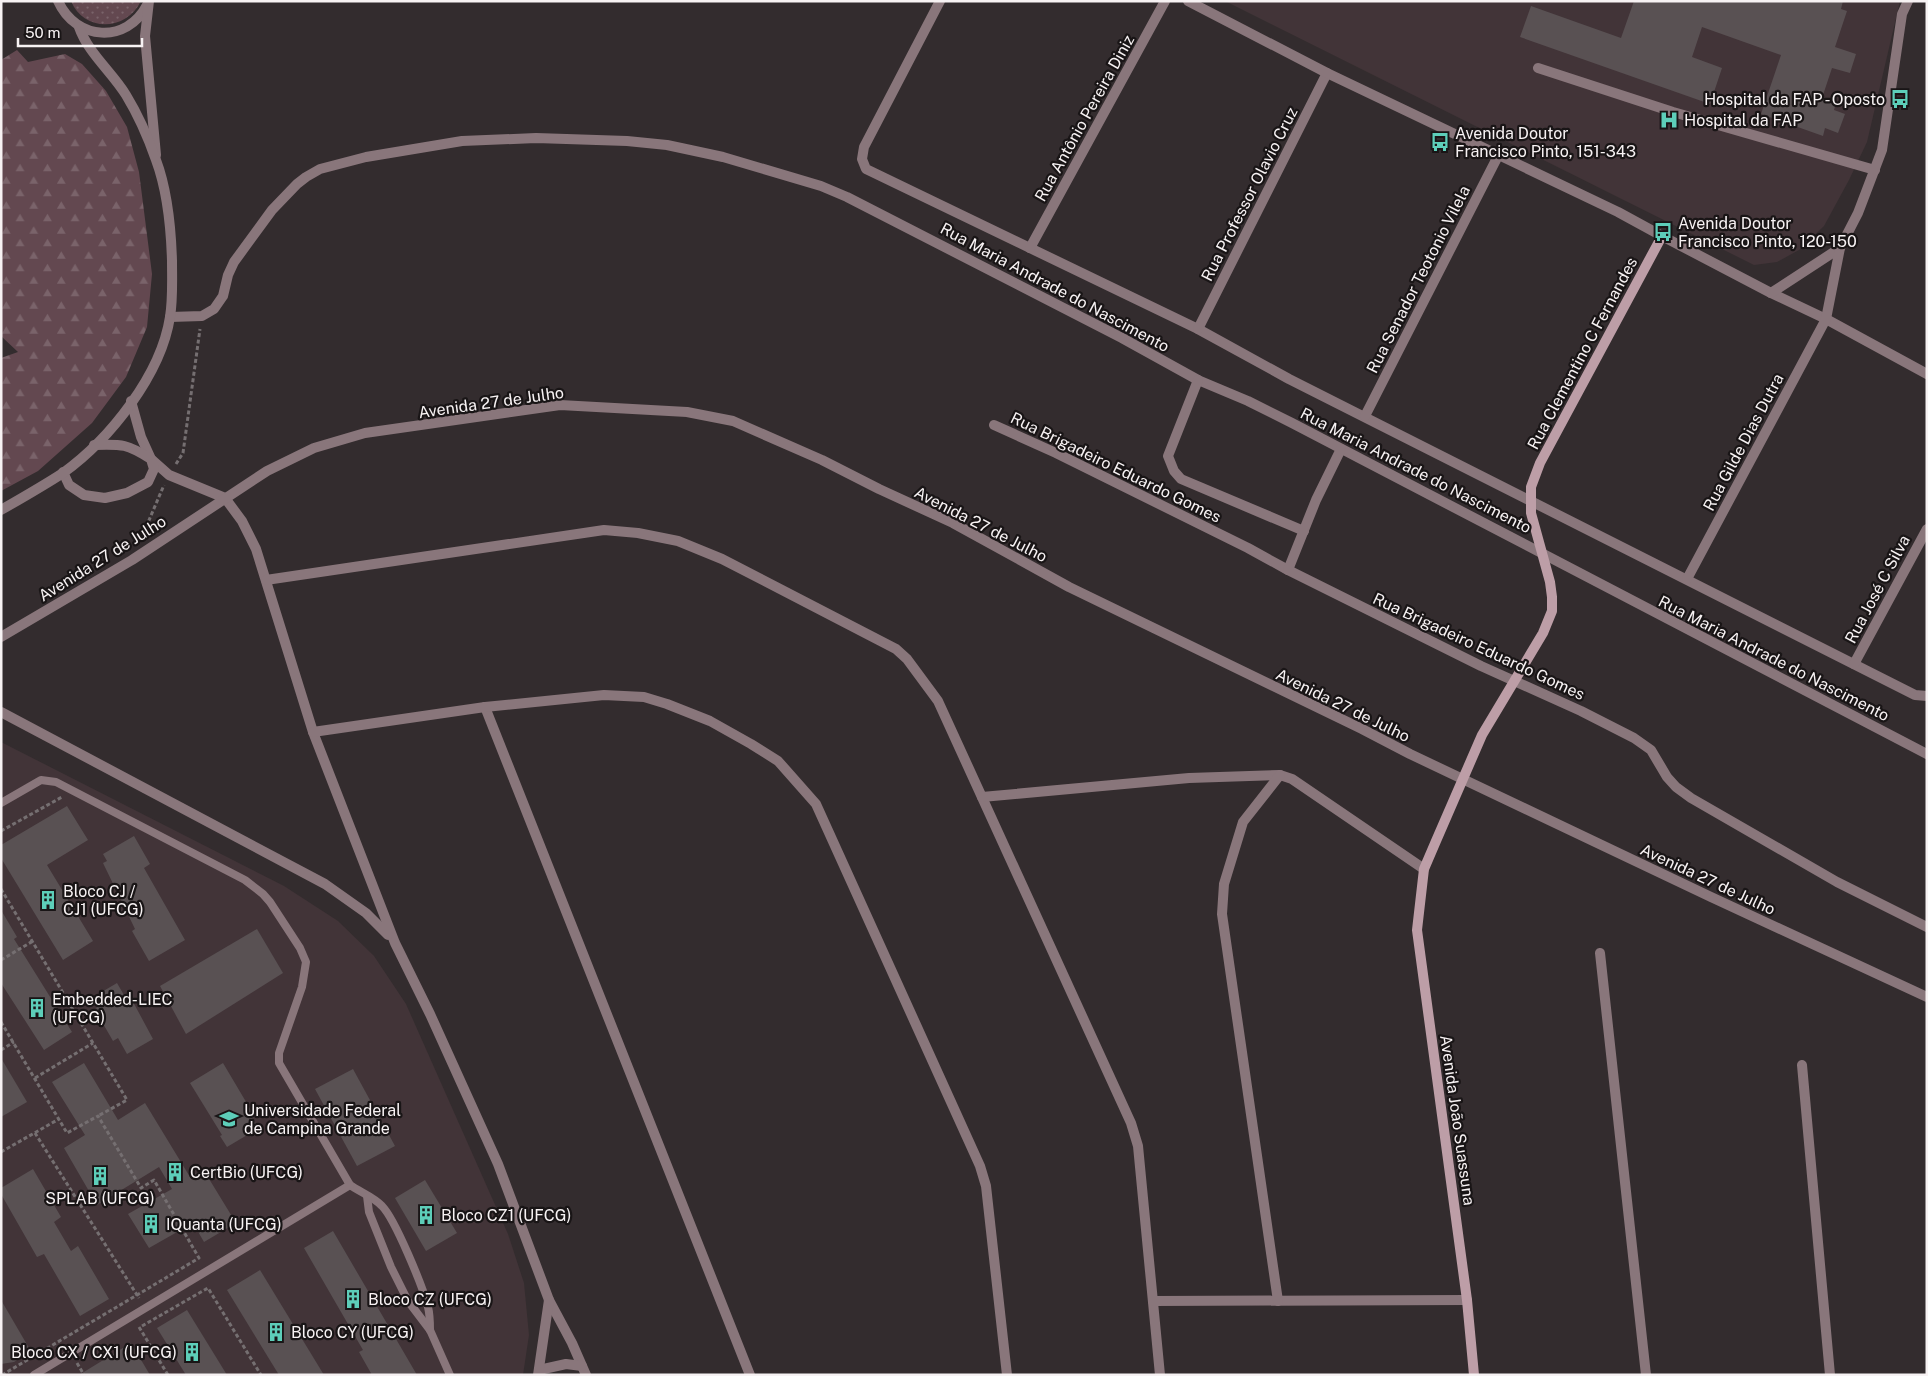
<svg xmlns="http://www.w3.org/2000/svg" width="1928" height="1376" viewBox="0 0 1928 1376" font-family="'Public Sans',sans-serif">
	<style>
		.built { fill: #423438 }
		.forest { fill: url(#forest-firs) }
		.park { fill: url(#park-dots) }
		.building { fill: #595153 }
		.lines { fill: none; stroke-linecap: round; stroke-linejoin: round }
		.path { stroke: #756f71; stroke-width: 3; stroke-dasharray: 4 2.5; stroke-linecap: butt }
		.service { stroke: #89767b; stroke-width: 8 }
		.minor { stroke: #89767b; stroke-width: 10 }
		.tertiary { stroke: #89767b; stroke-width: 10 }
		.secondary { stroke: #bd9ea7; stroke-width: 10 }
		.labels { text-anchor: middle; stroke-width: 4.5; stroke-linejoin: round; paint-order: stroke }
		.poi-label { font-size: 16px; fill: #f7f2f3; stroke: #191516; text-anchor: start }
		.street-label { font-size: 16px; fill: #f7f2f3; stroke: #191516 }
	</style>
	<defs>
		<pattern id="forest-firs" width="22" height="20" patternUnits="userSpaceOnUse" patternTransform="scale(1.25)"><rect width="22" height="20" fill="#634850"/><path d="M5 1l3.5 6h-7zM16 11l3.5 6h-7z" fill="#7a636a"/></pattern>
		<pattern id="park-dots" width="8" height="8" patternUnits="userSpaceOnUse" patternTransform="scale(1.25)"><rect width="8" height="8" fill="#634850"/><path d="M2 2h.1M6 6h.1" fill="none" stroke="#7a636a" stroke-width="1.8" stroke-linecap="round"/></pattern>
	</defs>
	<rect width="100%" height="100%" fill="#332c2e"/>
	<!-- built -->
	<g class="built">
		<path d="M1225,1H1900L1867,142L1849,180L1824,226L1799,250L1777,262L1754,265Z"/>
		<path d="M1,742L284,886L338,921L374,956L406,1004L508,1234L524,1283L529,1335L523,1375H1Z"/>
	</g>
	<!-- forest -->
	<path class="forest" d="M17,50L28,62L65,54L82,64L106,91L127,127L139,172L152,274L147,327L126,377L92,423L38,471L1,491V358L18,352L1,336V60Z"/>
	<!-- park -->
	<path class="park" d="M71,1H141C127,31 84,33 71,1Z"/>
	<!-- building -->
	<g class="building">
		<path d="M1634,1H1843L1841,9L1847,11L1835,47L1856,54L1850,73L1832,68L1822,98L1836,103L1834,110L1845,114L1838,133L1825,128L1823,136L1761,114L1781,55L1702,27L1692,57L1722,68L1710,104L1520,37L1531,6L1621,38Z"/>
		<path d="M67,806L88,840L47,865L93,941L63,960L1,858V845Z"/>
		<path d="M134,836L150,864L144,868L185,940L149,961L132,931L135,929L103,863L107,861L103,854Z"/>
		<path d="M1,910L17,937L14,939L72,1032L44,1050L1,983Z"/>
		<path d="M257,929L283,973L186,1034L160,986Z"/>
		<path d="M117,983L128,1002L132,1000L153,1039L127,1054L118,1038L113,1041L98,1015L100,1014L96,1008L101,1005L95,996Z"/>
		<path d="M1,1058L27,1102L1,1117Z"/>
		<path d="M84,1063L118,1120L145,1103L190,1177L203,1169L236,1223L204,1242L193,1223L149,1248L128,1214L172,1189L159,1167L97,1205L64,1148L85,1135L52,1082Z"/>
		<path d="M223,1063L255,1117L252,1118L259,1128L227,1147L220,1136L222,1135L190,1083Z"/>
		<path d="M353,1069L395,1146L357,1166L315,1089Z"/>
		<path d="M33,1169L61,1217L54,1222L71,1251L78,1246L109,1299L80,1316L44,1254L37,1257L1,1194V1188Z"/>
		<path d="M425,1180L457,1233L426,1251L395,1198Z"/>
		<path d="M333,1231L417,1375H372L359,1352L363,1350L304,1248Z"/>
		<path d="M260,1270L324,1375H279L227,1290Z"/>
		<path d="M1,1300L29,1348L22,1357L14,1362L1,1364Z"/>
		<path d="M187,1310L227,1375H186L157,1328Z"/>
		<path d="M131,1343L150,1375H79Z"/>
	</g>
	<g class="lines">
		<!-- path -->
		<g class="path">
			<path d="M176,464L183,453L200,329"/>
			<path d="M141,539L164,485"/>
			<path d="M1,831L62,797"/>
			<path d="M1,889L127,1100L98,1116"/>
			<path d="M1,960L33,941"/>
			<path d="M1,1022L67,1133L98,1116L141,1188L154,1180L199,1258L137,1295L139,1298"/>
			<path d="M1,1050L14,1042"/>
			<path d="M35,1078L93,1043"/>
			<path d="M1,1152L59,1119"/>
			<path d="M142,1326L208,1288L261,1375"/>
			<path d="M139,1327L168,1375"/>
			<path d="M77,1363L84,1375"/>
			<path d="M2,1375L137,1295L35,1133"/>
		</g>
		<!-- service -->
		<g class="service">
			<path d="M1,803L41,780L56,782L245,880L263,894L270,902L300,948L306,962L302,987L279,1053V1063L350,1185C360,1192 374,1197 382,1206C395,1219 423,1287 428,1307C430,1315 430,1322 430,1330"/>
			<path d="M367,1196L369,1212L391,1267L408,1301L430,1330L450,1375"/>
			<path d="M34,1375L350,1185"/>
		</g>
		<!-- minor -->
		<g class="minor">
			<path d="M940,1L864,147L862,159L866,169L1198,329L1289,379L1915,695L1927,696"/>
			<path d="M1538,68L1673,112L1875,170"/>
			<path d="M1662,236L1771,293L1826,319L1927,374"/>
			<path d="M1030,248L1165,1"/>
			<path d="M1771,293L1840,248"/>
			<path d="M170,317L202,316L214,309L223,296L228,275L234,262L272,210L297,184L306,177L320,169L366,157L462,141L536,138L627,141L667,145L723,157L821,186L847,197L1122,338L1198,380L1248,401L1292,423L1927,754"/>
			<path d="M1198,329L1327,73"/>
			<path d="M1198,380L1168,456L1174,471L1181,479L1304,531"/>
			<path d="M131,401L141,437L151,459L169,475L225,498L242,521L256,549L313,732L395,943L430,1014L498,1164L549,1300L572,1343L586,1375"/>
			<path d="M1365,416L1498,156"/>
			<path d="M994,425L1056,453L1248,548L1288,570L1481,666L1581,711L1634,738L1651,750L1667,777L1676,787L1691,798L1837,882L1927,927"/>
			<path d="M63,472L69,485L84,495L105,498L127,493L148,482L154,469L151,459C127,444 123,444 94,445"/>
			<path d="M1288,570L1316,500L1341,449"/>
			<path d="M1687,579L1826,319L1840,248L1858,213L1882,150L1902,14L1908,1"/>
			<path d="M266,580L604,530L638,533L678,541L722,559L896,649L907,659L938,701L1131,1123L1138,1146L1160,1375"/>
			<path d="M1854,664L1927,529"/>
			<path d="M485,707L750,1375"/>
			<path d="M1,712L325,884L366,913L388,935"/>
			<path d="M313,732L485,707L604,695L644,697L667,704L710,721L751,744L778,761L816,804L980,1166L986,1186L1007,1375"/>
			<path d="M982,797L1189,778L1280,775L1292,779L1424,869"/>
			<path d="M1600,953L1646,1375"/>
			<path d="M1802,1065L1830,1375"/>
			<path d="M1153,1301L1467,1300"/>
			<path d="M1278,1301L1222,914L1224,884L1243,822L1280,775"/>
			<path d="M539,1370L566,1364L582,1366"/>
			<path d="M538,1375L549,1300"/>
		</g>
		<!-- tertiary -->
		<g class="tertiary">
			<path d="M58,1C76,41 127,44 147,5"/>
			<path d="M149,1L145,36L156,155"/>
			<path d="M1188,1L1327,73L1618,212L1662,236"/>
			<path d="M1,510C22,498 43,486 63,473C110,439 161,375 170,317C173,299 172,279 172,261C171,227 168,192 156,160C149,140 137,113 126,95C112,72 88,53 79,27"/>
			<path d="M1,637L132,560L267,471L314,448L365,433L560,405L687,412L733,421L822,460L879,489L953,523L1069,587L1362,729L1410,754L1711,897L1927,997"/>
		</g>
		<!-- secondary -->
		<path class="secondary" d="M1474,1375L1467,1300L1417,930L1424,869L1436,841L1482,735L1543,633L1552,611V597L1550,582L1531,513V487L1540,463L1662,236"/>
	</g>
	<!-- icons -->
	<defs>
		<g id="bus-bare" transform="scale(1.5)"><path d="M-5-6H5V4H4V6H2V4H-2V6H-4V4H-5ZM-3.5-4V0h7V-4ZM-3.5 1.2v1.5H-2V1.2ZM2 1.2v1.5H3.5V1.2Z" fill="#5dceb9" stroke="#191516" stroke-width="2.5" paint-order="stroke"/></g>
		<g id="hospital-bare" transform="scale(1.5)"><path d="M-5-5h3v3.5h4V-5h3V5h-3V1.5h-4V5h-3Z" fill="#5dceb9" stroke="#191516" stroke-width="2.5" paint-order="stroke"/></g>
		<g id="building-bare" transform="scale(1.5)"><path d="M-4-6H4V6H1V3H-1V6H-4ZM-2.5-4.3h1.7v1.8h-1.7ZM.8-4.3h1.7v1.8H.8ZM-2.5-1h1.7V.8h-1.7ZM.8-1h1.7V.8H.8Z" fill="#5dceb9" stroke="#191516" stroke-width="2.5" paint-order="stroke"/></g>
		<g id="university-bare" transform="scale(1.5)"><path d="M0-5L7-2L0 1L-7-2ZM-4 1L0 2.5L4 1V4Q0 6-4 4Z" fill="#5dceb9" stroke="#191516" stroke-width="2.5" paint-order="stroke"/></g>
	</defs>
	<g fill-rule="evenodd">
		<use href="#bus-bare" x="1900" y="99"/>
		<use href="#hospital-bare" x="1669" y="120"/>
		<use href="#bus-bare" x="1440" y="142"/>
		<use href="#bus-bare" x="1663" y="232"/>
		<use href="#building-bare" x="48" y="900"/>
		<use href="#building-bare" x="37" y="1008"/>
		<use href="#university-bare" x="229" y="1119"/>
		<use href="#building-bare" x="175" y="1172"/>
		<use href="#building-bare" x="100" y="1176"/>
		<use href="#building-bare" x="426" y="1215"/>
		<use href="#building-bare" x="151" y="1224"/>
		<use href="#building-bare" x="353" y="1299"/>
		<use href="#building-bare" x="276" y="1332"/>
		<use href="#building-bare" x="192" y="1352"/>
	</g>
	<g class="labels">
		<!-- poi labels -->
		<g class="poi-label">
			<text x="1885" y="105" text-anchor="end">Hospital da FAP - Oposto</text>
			<text x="1684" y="126">Hospital da FAP</text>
			<text x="1455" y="139">Avenida Doutor<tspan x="1455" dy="18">Francisco Pinto, 151-343</tspan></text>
			<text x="1678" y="229">Avenida Doutor<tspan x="1678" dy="18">Francisco Pinto, 120-150</tspan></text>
			<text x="63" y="897">Bloco CJ /<tspan x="63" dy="18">CJ1 (UFCG)</tspan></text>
			<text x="52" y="1005">Embedded-LIEC<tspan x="52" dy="18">(UFCG)</tspan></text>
			<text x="244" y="1116">Universidade Federal<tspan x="244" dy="18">de Campina Grande</tspan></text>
			<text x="190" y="1178">CertBio (UFCG)</text>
			<text x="100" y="1204" text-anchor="middle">SPLAB (UFCG)</text>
			<text x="441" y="1221">Bloco CZ1 (UFCG)</text>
			<text x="166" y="1230">IQuanta (UFCG)</text>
			<text x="368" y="1305">Bloco CZ (UFCG)</text>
			<text x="291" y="1338">Bloco CY (UFCG)</text>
			<text x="177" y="1358" text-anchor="end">Bloco CX / CX1 (UFCG)</text>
		</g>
		<!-- street labels -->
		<g class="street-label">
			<text transform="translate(1084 118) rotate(-61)" y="6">Rua Antônio Pereira Diniz</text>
			<text transform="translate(1249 194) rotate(-63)" y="6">Rua Professor Olavio Cruz</text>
			<text transform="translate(1418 279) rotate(-63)" y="6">Rua Senador Teotonio Vilela</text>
			<text transform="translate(1055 287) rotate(28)" y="6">Rua Maria Andrade do Nascimento</text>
			<text transform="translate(1582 353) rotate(-62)" y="6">Rua Clementino C Fernandes</text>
			<text transform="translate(491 402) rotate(-8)" y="6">Avenida 27 de Julho</text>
			<text transform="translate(1743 442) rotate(-62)" y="6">Rua Gilde Dias Dutra</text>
			<text transform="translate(1116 467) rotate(26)" y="6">Rua Brigadeiro Eduardo Gomes</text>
			<text transform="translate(1416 470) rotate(27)" y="6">Rua Maria Andrade do Nascimento</text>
			<text transform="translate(981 524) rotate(27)" y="6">Avenida 27 de Julho</text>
			<text transform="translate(102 558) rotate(-32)" y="6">Avenida 27 de Julho</text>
			<text transform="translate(1877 589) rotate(-62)" y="6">Rua José C Silva</text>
			<text transform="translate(1479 646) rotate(25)" y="6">Rua Brigadeiro Eduardo Gomes</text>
			<text transform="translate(1774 658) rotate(27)" y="6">Rua Maria Andrade do Nascimento</text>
			<text transform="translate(1343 705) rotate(26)" y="6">Avenida 27 de Julho</text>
			<text transform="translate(1708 879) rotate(25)" y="6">Avenida 27 de Julho</text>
			<text transform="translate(1458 1120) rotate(82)" y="6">Avenida João Suassuna</text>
		</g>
	</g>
	<!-- border -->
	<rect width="1928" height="1376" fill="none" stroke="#f7f2f3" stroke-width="5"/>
	<!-- scale -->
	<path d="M18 38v8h124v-8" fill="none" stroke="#f7f2f3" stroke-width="2.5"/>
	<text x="25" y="38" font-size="15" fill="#f7f2f3" stroke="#191516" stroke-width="4" paint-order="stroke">50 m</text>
</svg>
